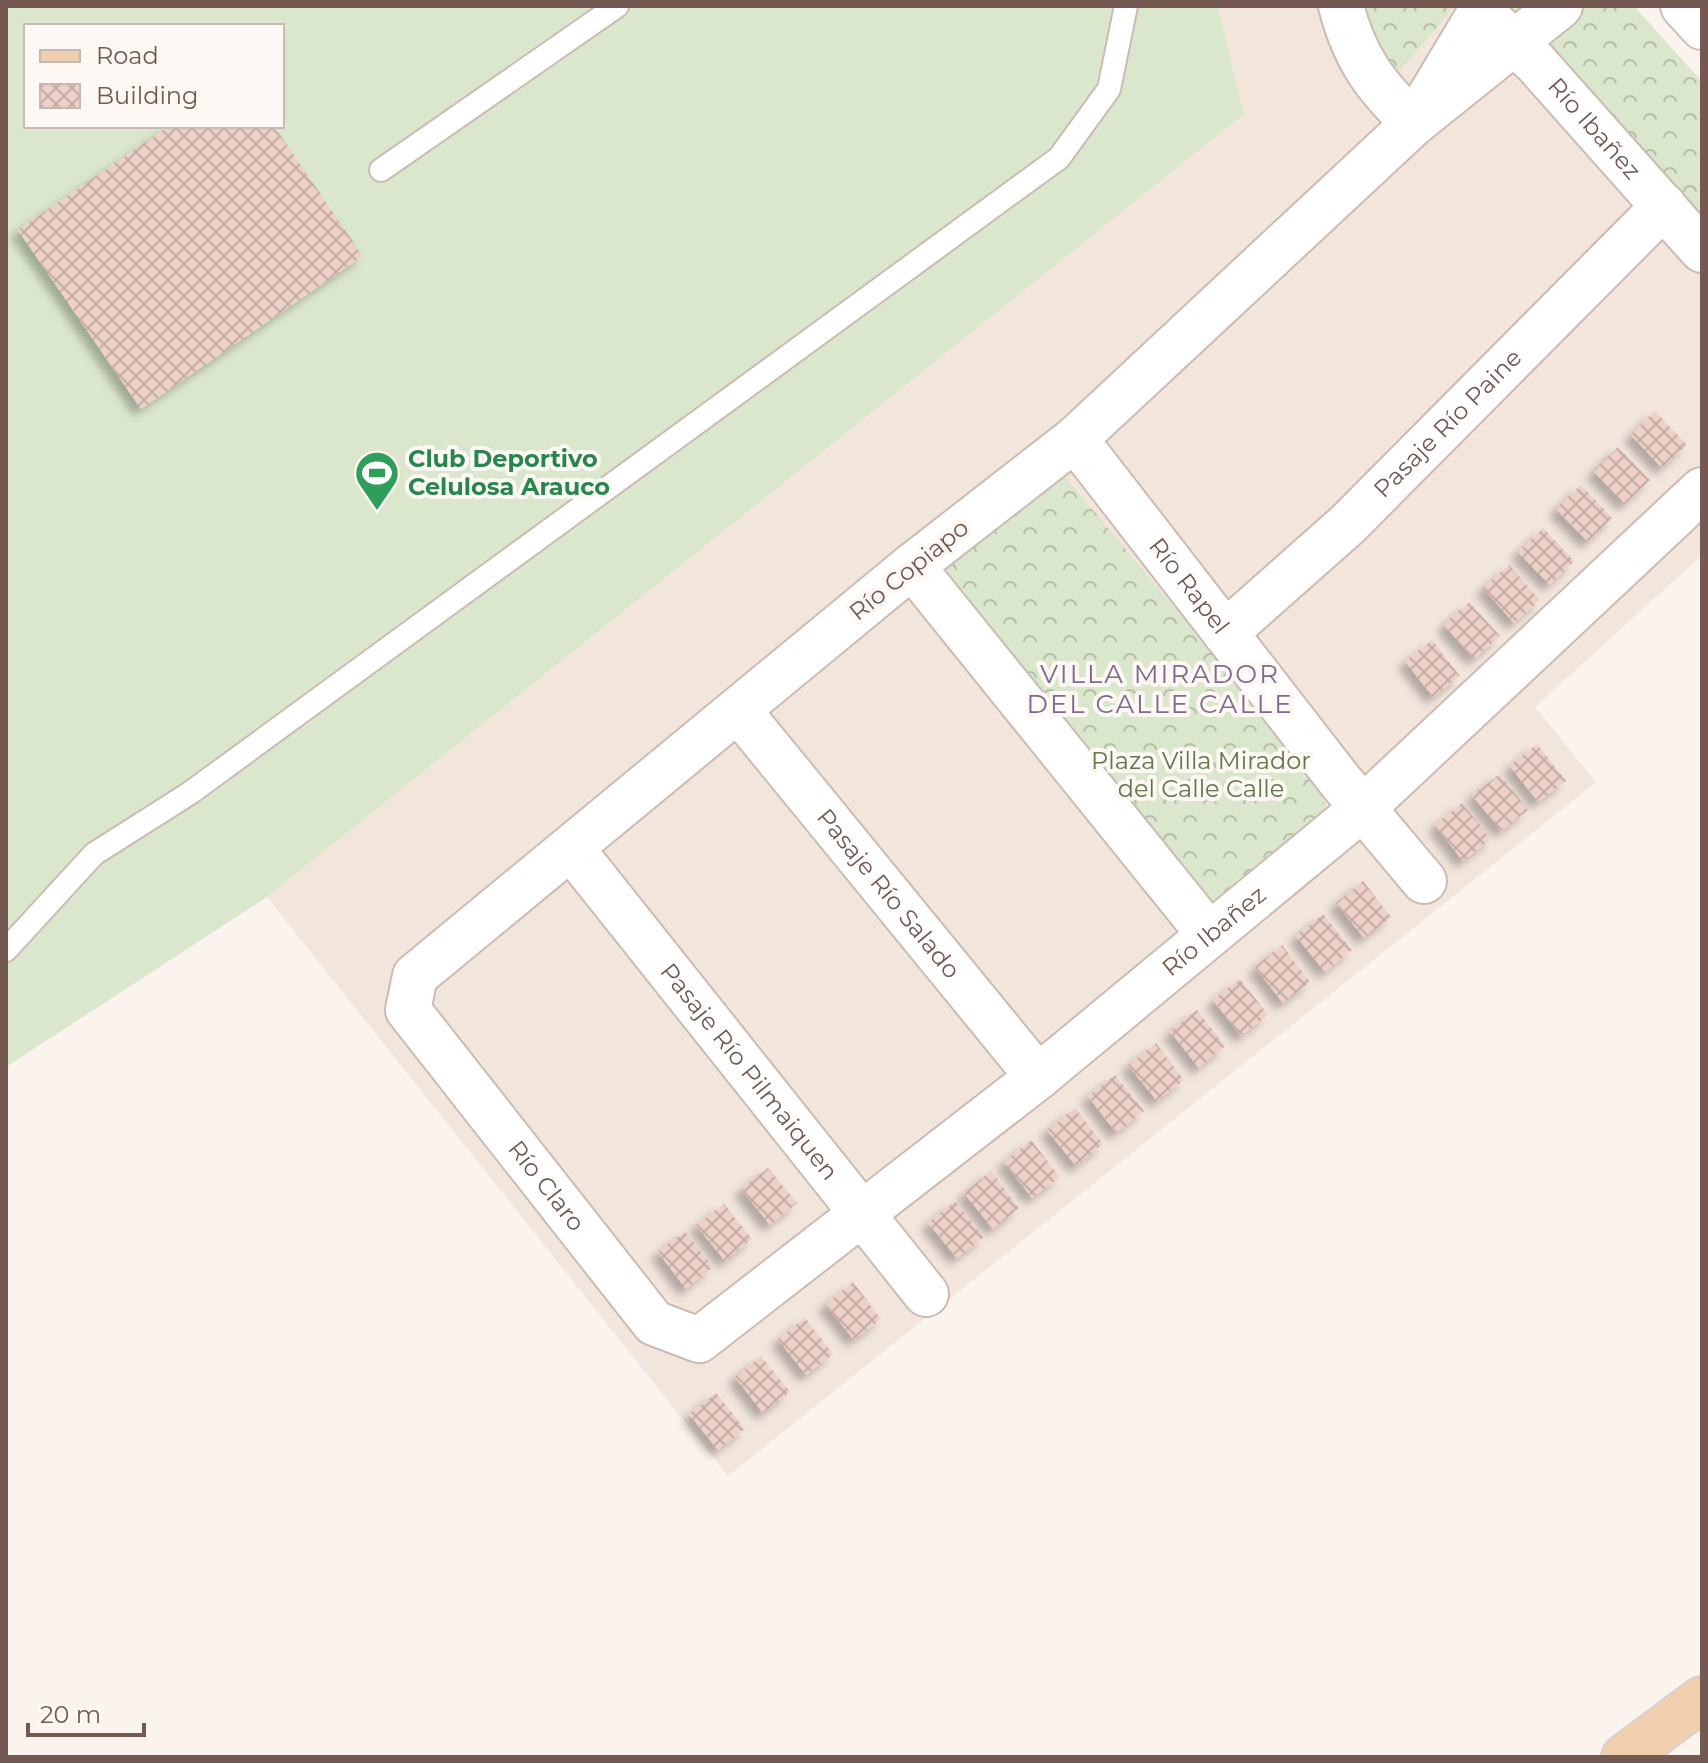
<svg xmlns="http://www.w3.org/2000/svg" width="1708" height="1763" viewBox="0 0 1708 1763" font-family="Montserrat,sans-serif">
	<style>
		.residential { fill: #f2e5dc }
		.forest { fill: url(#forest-crowns) }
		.garden { fill: #dbe7cc; fill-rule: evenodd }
		.building { fill: url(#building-cross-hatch); filter: url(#shadow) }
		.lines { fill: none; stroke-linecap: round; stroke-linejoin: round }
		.lane-casing { stroke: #ccbbb3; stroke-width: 26 }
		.street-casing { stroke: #ccbbb3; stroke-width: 48 }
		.secondary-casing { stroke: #d1bdb4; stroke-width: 48 }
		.primary-casing { stroke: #d8d1cf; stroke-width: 48 }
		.lane { stroke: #fff; stroke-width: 22 }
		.street { stroke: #fff; stroke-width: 44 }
		.secondary { stroke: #fff; stroke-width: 44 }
		.primary { stroke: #f0cfae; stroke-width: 44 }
		.labels { text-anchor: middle; stroke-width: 8; stroke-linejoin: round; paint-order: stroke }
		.street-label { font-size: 24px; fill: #745952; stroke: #fdf8f3 }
		.leisure-label { font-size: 24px; font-weight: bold; fill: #27864d; stroke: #fdf8f3; text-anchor: start }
		.park-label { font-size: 24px; fill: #5e784b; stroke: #fdf8f3 }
		.neighbourhood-label { font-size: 26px; letter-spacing: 2px; fill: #7d6a8e; stroke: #fdf8f3 }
	</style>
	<defs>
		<pattern id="forest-crowns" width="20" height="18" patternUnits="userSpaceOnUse" patternTransform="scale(2)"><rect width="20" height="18" fill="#dbe7cc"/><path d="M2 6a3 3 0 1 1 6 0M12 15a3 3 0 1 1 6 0" fill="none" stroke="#b6bea8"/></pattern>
		<pattern id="building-cross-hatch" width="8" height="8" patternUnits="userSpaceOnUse" patternTransform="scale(2)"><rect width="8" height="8" fill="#edd1c8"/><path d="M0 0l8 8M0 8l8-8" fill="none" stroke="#c5ada5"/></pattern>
		<filter id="shadow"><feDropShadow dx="-7" dy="7" stdDeviation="4" flood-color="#0004"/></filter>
	</defs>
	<rect width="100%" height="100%" fill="#fbf3ed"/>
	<!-- residential -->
	<path class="residential" d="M1218,6H1634L1702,82V555L1535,707L1596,782L728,1476L267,897L1244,114Z"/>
	<!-- forest -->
	<g class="forest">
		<path d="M1359,6H1455L1399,72L1380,80Z"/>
		<path d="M1501,6H1634L1702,82V235Z"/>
		<path d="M1061,472L1314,774L1326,808L1202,910L946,593L944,568Z"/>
	</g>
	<!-- garden -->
	<path class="garden" d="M6,6H1218L1244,114L267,897L6,1067ZM26,26H282V126H26Z"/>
	<!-- building -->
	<g class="building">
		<path d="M169,126H274L363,256L141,409L18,230Z"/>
		<path d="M1655,411L1687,445L1662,468L1631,435Z"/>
		<path d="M1618,447L1650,480L1625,504L1593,471Z"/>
		<path d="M1581,485L1612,518L1588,542L1556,509Z"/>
		<path d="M1543,528L1574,561L1550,585L1518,552Z"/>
		<path d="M1509,565L1540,600L1514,623L1483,588Z"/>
		<path d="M1469,602L1500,636L1474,659L1444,625Z"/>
		<path d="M1432,640L1460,676L1433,697L1405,661Z"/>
		<path d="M1537,744L1566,781L1538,802L1510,766Z"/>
		<path d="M1500,774L1528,810L1501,831L1472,795Z"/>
		<path d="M1462,803L1491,839L1463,861L1435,825Z"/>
		<path d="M1363,881L1391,917L1364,938L1336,903Z"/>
		<path d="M1323,914L1352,950L1325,972L1296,936Z"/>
		<path d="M1282,945L1310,982L1283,1003L1255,967Z"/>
		<path d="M1240,979L1268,1015L1241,1036L1213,1000Z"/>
		<path d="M1197,1010L1225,1046L1199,1068L1170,1031Z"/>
		<path d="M1156,1043L1184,1080L1157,1101L1128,1065Z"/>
		<path d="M1115,1075L1144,1111L1116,1133L1088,1096Z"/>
		<path d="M1075,1108L1103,1144L1076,1166L1047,1130Z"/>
		<path d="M1031,1140L1060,1177L1032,1198L1004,1162Z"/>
		<path d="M768,1168L797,1203L770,1225L741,1189Z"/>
		<path d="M991,1171L1019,1208L993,1229L964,1193Z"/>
		<path d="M955,1201L984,1237L957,1258L928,1223Z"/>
		<path d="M724,1204L752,1239L725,1261L696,1225Z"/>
		<path d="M685,1231L713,1267L686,1289L658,1252Z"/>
		<path d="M853,1282L881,1319L854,1340L825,1304Z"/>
		<path d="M805,1318L833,1354L806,1375L778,1339Z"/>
		<path d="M761,1356L790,1392L763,1413L735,1377Z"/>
		<path d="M716,1393L745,1429L718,1450L689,1414Z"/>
	</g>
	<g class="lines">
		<!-- lane casing -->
		<g class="lane-casing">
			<g id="lane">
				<path d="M381,170L617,6"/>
				<path d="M6,950L94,854L190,793L1059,158L1109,89L1126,6"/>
			</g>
		</g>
		<!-- street casing -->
		<g class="street-casing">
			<g id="street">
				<path d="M1341,6C1355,59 1375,86 1414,123"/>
				<path id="s1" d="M1560,6L1414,123L1075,439L912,566L415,976L408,1010L654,1323L699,1340L1038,1077L1363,808L1702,490"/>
				<path id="s2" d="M1480,11L1535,62L1702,250"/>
				<path d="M1427,101L1484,6"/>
				<path id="s3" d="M1075,439L1341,782L1424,881"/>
				<path d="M912,566L1208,933"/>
				<path id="s4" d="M1225,633L1348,524L1664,206"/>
				<path id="s5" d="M739,711L1038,1077"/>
				<path id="s6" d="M571,848L926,1294"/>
			</g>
		</g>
		<!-- secondary casing -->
		<g class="secondary-casing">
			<path id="secondary" d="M1683,6L1702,27"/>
		</g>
		<!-- primary casing -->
		<g class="primary-casing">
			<path id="primary" d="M1624,1757L1702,1699"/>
		</g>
		<!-- lane -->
		<use href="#lane" class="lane"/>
		<!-- street -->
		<use href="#street" class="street"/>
		<!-- secondary -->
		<use href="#secondary" class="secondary"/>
		<!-- primary -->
		<use href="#primary" class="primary"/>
	</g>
	<!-- icons -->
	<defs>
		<g id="stadium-pin" transform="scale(2.3)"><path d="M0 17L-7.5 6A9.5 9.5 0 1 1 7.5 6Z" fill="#2e9e5b" stroke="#fdf8f3"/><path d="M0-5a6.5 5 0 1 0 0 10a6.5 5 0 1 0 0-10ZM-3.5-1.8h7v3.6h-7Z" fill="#fff"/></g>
	</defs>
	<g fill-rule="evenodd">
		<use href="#stadium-pin" x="377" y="473"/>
	</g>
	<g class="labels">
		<!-- street labels -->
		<g class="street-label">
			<text dy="8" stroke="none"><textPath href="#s2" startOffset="164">Río Ibañez</textPath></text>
			<text dy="8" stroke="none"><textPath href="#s4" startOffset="306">Pasaje Río Paine</textPath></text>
			<text transform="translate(909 570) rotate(-39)" y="8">Río Copiapo</text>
			<text dy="8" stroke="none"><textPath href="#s3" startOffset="186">Río Rapel</textPath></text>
			<text dy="8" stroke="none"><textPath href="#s5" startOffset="236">Pasaje Río Salado</textPath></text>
			<text dy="8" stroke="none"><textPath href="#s1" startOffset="2640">Río Ibañez</textPath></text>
			<text dy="8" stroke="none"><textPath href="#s6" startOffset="286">Pasaje Río Pilmaiquen</textPath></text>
			<text dy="8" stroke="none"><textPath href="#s1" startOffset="1760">Río Claro</textPath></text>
		</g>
		<!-- leisure labels -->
		<g class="leisure-label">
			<text x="408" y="467">Club Deportivo<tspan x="408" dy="28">Celulosa Arauco</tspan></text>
		</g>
		<!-- park labels -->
		<g class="park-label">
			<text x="1201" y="769">Plaza Villa Mirador<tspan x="1201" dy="28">del Calle Calle</tspan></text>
		</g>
		<!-- neighbourhood labels -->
		<g class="neighbourhood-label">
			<text x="1160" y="683">VILLA MIRADOR<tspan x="1160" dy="30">DEL CALLE CALLE</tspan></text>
		</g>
	</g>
	<!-- border -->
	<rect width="1708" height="1763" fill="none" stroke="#745952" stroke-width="16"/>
	<!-- legend -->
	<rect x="24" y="24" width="260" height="104" fill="#fdf8f3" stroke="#c6b8b3" stroke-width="2"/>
	<rect x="40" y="50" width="40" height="12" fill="#f0cfae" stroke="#c6b8b3" stroke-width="2"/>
	<text x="96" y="64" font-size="24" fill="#745952">Road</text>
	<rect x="40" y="84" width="40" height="24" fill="url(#building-cross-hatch)" stroke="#c6b8b3" stroke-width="2"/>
	<text x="96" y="104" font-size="24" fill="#745952">Building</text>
	<!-- scale -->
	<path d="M28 1723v12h116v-12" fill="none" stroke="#745952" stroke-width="4"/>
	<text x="40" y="1723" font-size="24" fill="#745952" stroke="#fdf8f3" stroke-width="6" paint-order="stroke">20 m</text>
</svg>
